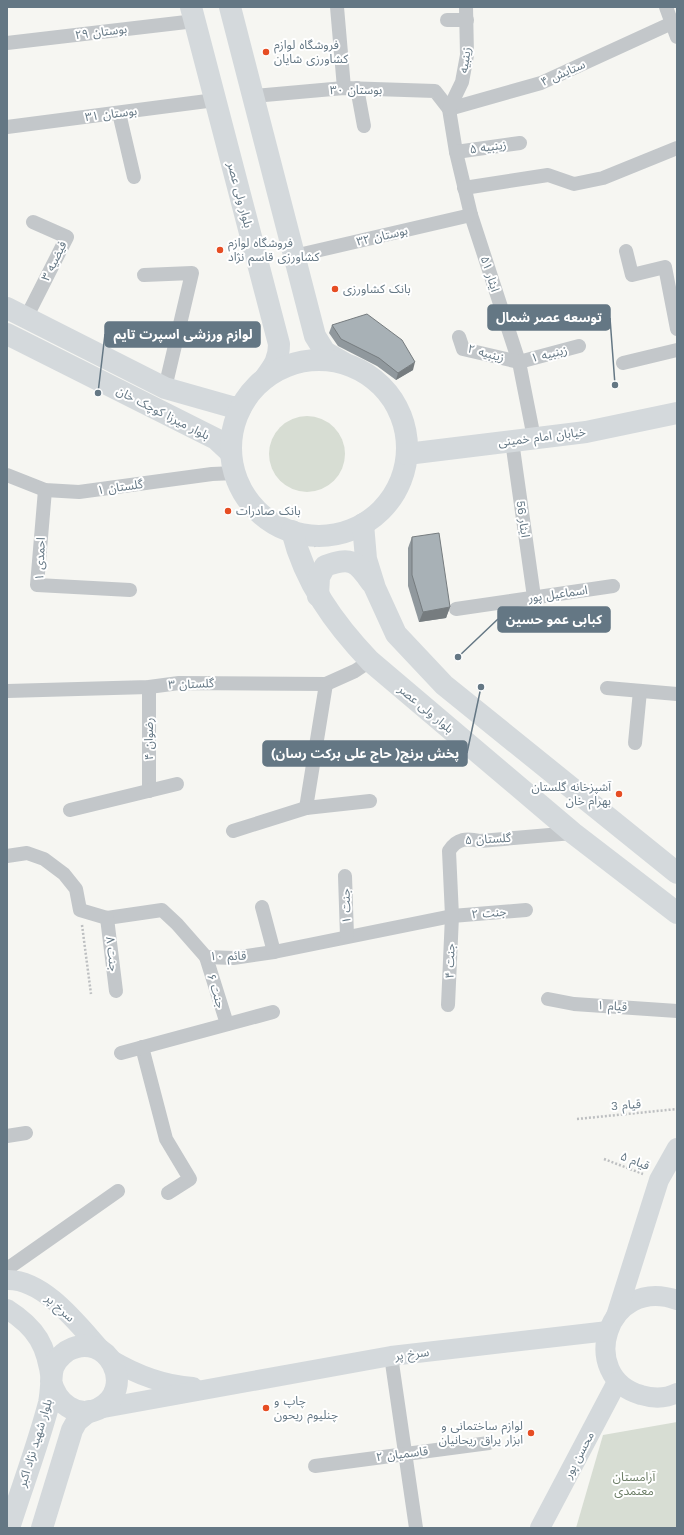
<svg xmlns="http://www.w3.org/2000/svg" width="684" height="1535" viewBox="0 0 684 1535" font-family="'Work Sans','Noto Sans Arabic',sans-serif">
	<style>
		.green { fill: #d7ddd3 }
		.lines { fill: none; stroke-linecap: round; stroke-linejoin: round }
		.path { stroke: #bdbfc1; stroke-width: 2.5; stroke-dasharray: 2 2; stroke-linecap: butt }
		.street { stroke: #c3c7ca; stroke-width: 14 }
		.secondary { stroke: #d4d9dc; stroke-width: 20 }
		.primary { stroke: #d4d9dc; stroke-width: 22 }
		.wall { fill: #90989d }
		.shaded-wall { fill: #767c7f }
		.building { fill: #a8b1b6; stroke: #767c7f }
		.poi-dot { fill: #e64d23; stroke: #fff; stroke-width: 1.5 }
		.labels { text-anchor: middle; stroke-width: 4; stroke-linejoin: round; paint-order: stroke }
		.street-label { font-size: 12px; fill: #647784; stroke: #fff }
		.poi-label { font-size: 12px; fill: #647784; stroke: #fff; text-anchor: start }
		.park-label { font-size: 12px; fill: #697b63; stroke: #fff }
		.leader { fill: none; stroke: #647784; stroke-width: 1.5 }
		.callout-dot { fill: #647784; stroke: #fff; stroke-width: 1.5 }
		.callout { fill: #647784; stroke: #647784; stroke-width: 1.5 }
		.callout-label { font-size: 13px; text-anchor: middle; font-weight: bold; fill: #fff }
	</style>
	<rect width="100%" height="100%" fill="#f6f6f2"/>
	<!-- green -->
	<g class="green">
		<circle cx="307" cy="454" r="38"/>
		<path d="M677,1422V1528H576L603,1435Z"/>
	</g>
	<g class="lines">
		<!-- path -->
		<g class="path">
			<path d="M314,546L345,536"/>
			<path d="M82,925L91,994"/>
			<path d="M577,1119L677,1109"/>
			<path d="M604,1159L643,1174"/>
		</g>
		<!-- street -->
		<g class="street">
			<path d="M337,7L344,88"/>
			<path d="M666,7L677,37"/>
			<path d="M447,20H467"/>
			<path d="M7,43L195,21"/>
			<path d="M357,88L364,126"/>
			<path d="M253,96L344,88L435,91L449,109L456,152L471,215L519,362L534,438"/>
			<path d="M449,109L541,83L672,23"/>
			<path d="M449,109L462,82L467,55L466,7"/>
			<path d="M119,113L134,177"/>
			<path d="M7,127L215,100"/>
			<path d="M456,152L520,143"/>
			<path d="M464,188L548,175L574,184L603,178L677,148"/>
			<path d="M626,251L632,275L665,267L677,329"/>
			<path d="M294,256L471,215"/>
			<path d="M144,275L192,273L165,388"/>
			<path d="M26,318L67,237L33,222"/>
			<path d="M459,337L463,349L519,362L579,346"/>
			<path d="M623,363L677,350"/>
			<path d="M512,441L534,597"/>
			<path d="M7,475L45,490L79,492L212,474L235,473"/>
			<path d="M45,490L37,585L130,590"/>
			<path d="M456,609L613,586"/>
			<path d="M149,687V791"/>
			<path d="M607,688L677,694"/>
			<path d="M7,691L149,687L179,683L326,684L355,671L370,661"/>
			<path d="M635,743L640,691"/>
			<path d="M306,808L326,684"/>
			<path d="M70,810L177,784"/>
			<path d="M233,831L306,808L370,801"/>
			<path d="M7,856L27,853L44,859L64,874L76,889L80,910L107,918L162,910L177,924L206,957L233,958L274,952L452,916L526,910"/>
			<path d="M345,876L347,936"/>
			<path d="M262,907L274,952"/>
			<path d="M107,918L116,991"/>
			<path d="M206,957L227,1024"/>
			<path d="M548,999L574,1004L677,1011"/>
			<path d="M448,1005L452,916L449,851C457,838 467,838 480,841L573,833"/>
			<path d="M142,1047L166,1139L190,1179L168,1193"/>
			<path d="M121,1053L273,1012"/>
			<path d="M7,1136L26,1133"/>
			<path d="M7,1269L118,1191"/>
			<path d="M391,1356L416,1528"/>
			<path d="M315,1466L489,1443"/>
		</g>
		<!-- secondary -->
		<g class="secondary">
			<path d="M7,1280C45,1279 80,1327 103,1352"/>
			<path d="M677,1300C606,1275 577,1377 641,1395C654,1399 665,1399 677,1393"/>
			<path d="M7,1309C37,1328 47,1346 51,1381"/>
			<path d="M616,1316L659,1180L677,1148"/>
			<path d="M110,1359C135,1374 163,1385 193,1387"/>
			<path d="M98,1409L391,1356L608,1331"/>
			<path d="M540,1528L617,1382"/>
		</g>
		<!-- primary -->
		<g class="primary">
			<path d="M191,7L279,344C279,359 274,366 265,378"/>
			<path d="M230,7L315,336L325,352L344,363"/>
			<path d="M7,308L165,388L232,407H241"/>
			<path d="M7,334L216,439L231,453"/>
			<circle cx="319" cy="448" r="88"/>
			<path d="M407,454L586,432L677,413"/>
			<path d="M363,524L366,559L375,588L396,634L444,685L677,873"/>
			<path d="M292,531C305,583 334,623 370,661L573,833L677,913"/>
			<path d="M318,596L319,577L325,566C350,557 356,560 371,582"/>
			<path d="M9,1528C22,1487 38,1445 49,1403C51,1393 51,1383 52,1373C53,1364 60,1356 67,1351C108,1328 138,1390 98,1409C76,1419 56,1402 51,1381"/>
			<path d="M42,1528L72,1430L77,1421L89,1411"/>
		</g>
	</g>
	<!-- wall -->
	<g class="wall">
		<path d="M332,325L413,370L396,380L377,366L338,346L329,333Z"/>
		<path d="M412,537L450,607L446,618L419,622L408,586V548Z"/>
	</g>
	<!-- shaded-wall -->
	<g class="shaded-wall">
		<path d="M415,362L413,370L396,380L398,373Z"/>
		<path d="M450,607L446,618L419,622L423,612Z"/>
	</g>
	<!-- building -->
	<g class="building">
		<path d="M367,314L402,340L415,362L398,373L379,358L341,339L332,325Z"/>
		<path d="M439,533L450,607L423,612L412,575V537Z"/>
	</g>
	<!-- markers -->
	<g class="poi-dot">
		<circle cx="266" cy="52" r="4"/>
		<circle cx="220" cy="250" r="4"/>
		<circle cx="335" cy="289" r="4"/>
		<circle cx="228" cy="511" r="4"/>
		<circle cx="619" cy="794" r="4"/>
		<circle cx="266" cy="1408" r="4"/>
		<circle cx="531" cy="1433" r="4"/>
	</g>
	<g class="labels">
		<!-- street labels -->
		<g class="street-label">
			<text transform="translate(101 32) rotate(-7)" y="4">بوستان ۲۹</text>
			<text transform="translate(465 60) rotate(-83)" y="4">زینبیه</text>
			<text transform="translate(563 73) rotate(-24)" y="4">ستایش ۴</text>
			<text x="356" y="94">بوستان ۳۰</text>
			<text transform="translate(111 114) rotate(-7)" y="4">بوستان ۳۱</text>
			<text transform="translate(488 147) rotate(-8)" y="4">زینبیه ۵</text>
			<text transform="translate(240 195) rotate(75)" y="4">بلوار ولی عصر</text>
			<text transform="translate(382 236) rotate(-13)" y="4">بوستان ۳۲</text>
			<text transform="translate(54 261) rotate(-64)" y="4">فیضیه ۳</text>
			<text transform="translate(490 274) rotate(72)" y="4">ایثار ۵۱</text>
			<text transform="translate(486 353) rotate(15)" y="4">زینبیه ۲</text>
			<text transform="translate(549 354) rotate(-14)" y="4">زینبیه ۱</text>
			<text transform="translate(163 413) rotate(27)" y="4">بلوار میرزا کوچک خان</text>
			<text transform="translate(542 437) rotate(-7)" y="4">خیابان امام خمینی</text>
			<text transform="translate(120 487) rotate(-8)" y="4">گلستان ۱</text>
			<text transform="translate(523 519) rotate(82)" y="4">ایثار 56</text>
			<text transform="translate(40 559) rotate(-88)" y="4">احمدی ۱</text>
			<text transform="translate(558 594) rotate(-8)" y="4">اسماعیل پور</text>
			<text transform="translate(191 684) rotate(-2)" y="4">گلستان ۳</text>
			<text transform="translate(426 709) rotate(40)" y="4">بلوار ولی عصر</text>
			<text transform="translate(149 739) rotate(-90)" y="4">رضوان ۴</text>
			<text transform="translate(488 839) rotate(-3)" y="4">گلستان ۵</text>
			<text transform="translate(346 906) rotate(-92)" y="4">جنت ۱</text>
			<text transform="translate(489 913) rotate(-5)" y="4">جنت ۲</text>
			<text transform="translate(112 954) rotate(83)" y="4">جنت ۸</text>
			<text transform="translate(228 956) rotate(-1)" y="4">قائم ۱۰</text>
			<text transform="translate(450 961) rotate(-88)" y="4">جنت ۴</text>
			<text transform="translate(216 991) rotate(73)" y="4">جنت ۶</text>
			<text transform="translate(612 1006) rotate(4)" y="4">قیام ۱</text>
			<text transform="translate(626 1105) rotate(-5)" y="4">قیام 3</text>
			<text transform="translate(635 1161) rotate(21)" y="4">قیام ۵</text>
			<text transform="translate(60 1308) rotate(42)" y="4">سرخ پر</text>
			<text transform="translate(412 1354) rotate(-7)" y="4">سرخ پر</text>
			<text transform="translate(35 1443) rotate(-73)" y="4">بلوار شهید نژاد اکبر</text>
			<text transform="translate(402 1454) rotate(-7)" y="4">قاسمیان ۲</text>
			<text transform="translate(579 1455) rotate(-62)" y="4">محسن پور</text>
		</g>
		<!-- poi labels -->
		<g class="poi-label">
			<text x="274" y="49">فروشگاه لوازم<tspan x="274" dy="14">کشاورزی شایان</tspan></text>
			<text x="228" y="247">فروشگاه لوازم<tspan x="228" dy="14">کشاورزی قاسم نژاد</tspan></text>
			<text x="343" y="293">بانک کشاورزی</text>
			<text x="236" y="515">بانک صادرات</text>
			<text x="611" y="791" text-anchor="end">آشپزخانه گلستان<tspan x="611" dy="14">بهرام خان</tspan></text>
			<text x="274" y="1405">چاپ و<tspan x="274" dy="14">چنلیوم ریحون</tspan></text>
			<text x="523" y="1430" text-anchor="end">لوازم ساختمانی و<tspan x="523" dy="14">ابزار یراق ریحانیان</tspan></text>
		</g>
		<!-- park labels -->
		<g class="park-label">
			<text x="634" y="1481">آرامستان<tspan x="634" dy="14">معتمدی</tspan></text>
		</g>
	</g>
	<!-- callouts -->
	<path class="leader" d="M615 385L610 318M98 393L105 334M458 657L498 619M481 687L467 753"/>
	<g class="callout-dot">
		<circle cx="615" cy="385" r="4"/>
		<circle cx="98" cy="393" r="4"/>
		<circle cx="458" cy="657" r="4"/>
		<circle cx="481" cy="687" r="4"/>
	</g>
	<g class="callout">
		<rect x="488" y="305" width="122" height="25" rx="4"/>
		<rect x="105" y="322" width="155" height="25" rx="4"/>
		<rect x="498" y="607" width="112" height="25" rx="4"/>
		<rect x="263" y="741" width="204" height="25" rx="4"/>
	</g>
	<g class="callout-label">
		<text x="549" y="322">توسعه عصر شمال</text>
		<text x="183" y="339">لوازم ورزشی اسپرت تایم</text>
		<text x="554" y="624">کبابی عمو حسین</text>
		<text x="365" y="758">پخش برنج( حاج علی برکت رسان)</text>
	</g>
	<!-- border -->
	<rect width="684" height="1535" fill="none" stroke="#647784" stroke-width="16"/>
</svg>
